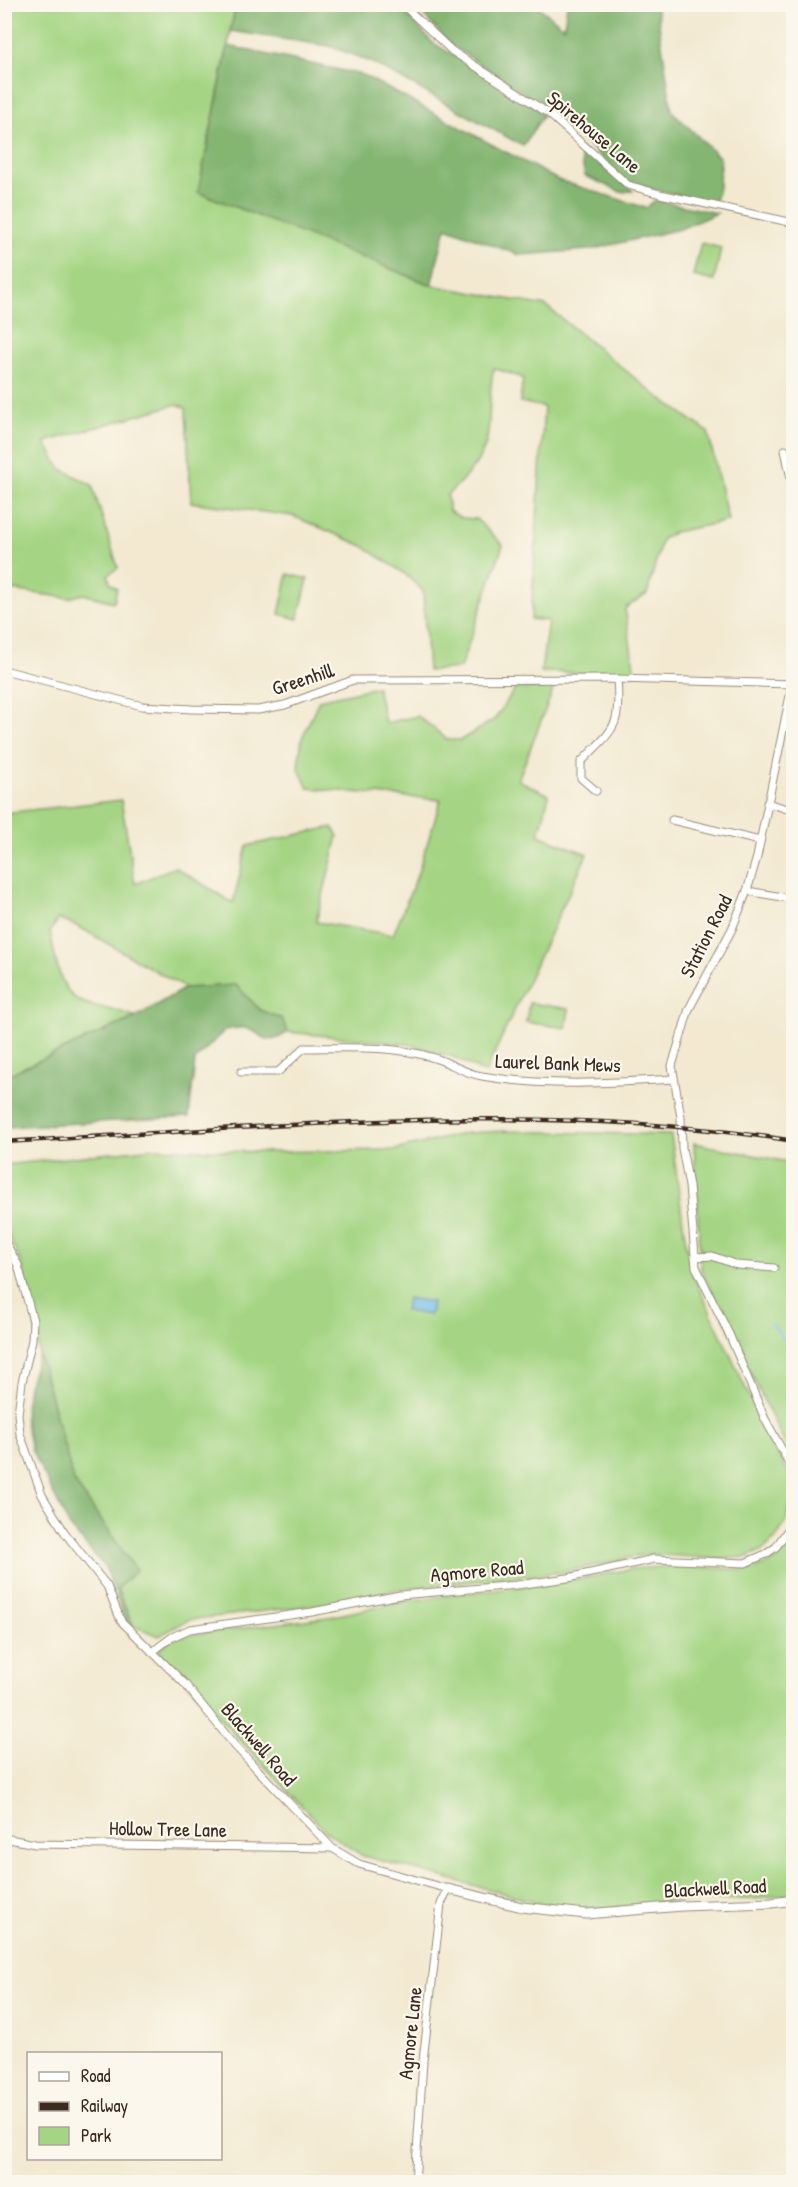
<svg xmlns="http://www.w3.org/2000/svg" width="798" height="2187" viewBox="0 0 798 2187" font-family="'Patrick Hand',sans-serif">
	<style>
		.green { fill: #a5d584; stroke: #708051; stroke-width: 1.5 }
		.forest { fill: #84b672; stroke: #607048; stroke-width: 1.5 }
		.water { fill: #6fb9e8; stroke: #557283; stroke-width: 1.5 }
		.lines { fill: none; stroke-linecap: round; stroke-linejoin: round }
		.stream { stroke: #6fb9e8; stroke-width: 2 }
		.minor-casing { stroke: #968a77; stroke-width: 9 }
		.tertiary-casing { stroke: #968a77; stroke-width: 11 }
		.minor { stroke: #fff; stroke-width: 7 }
		.tertiary { stroke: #fff; stroke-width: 9 }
		.rail-casing { stroke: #3b2a1e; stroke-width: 4.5 }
		.rail { stroke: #fbf7ec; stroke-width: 2; stroke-dasharray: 7; stroke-linecap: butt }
		.labels { text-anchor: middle; stroke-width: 4.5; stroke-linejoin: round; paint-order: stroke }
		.street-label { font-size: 20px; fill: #3b2a1e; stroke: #fbf7ec }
	</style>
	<rect width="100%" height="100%" fill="#fbf7ec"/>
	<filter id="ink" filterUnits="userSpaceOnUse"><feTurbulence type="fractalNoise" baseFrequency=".0167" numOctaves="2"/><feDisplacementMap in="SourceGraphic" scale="12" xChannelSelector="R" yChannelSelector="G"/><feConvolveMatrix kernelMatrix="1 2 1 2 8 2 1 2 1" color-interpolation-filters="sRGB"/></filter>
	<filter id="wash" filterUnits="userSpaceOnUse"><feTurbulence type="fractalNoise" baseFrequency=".008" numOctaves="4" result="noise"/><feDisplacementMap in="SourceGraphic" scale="24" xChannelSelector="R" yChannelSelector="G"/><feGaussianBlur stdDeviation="1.35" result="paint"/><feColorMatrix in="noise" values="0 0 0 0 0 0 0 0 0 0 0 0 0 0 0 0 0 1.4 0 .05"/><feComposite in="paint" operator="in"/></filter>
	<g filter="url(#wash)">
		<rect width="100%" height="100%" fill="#f2e9d0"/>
		<!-- green -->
		<g class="green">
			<path d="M5,5H236L198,192L431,285L546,306L652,392L708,432L728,521L674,532L662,539L647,594L625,608L635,674L541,672L548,621L531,619L544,407L520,402L523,378L494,368C487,393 492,420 486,443C479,465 463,480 447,495L449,511L461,518L476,519L503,545L460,668L428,671L423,591L405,574L363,546L293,516L191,502L186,408L177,404L45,442L60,468L92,485L118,568L108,575L110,583L117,588L114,602L83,594L69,598L5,589Z"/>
			<path d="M701,243L721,248L714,281L693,276Z"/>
			<path d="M288,574L308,579L298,619L279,614Z"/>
			<path d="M377,687L385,723L418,716L448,740H461L495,719L515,689L554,687L518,780L549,795L539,835L587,854L485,1073L453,1057L408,1044L288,1032L282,1019L260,1010L236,985L185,988L79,927L58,919L50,932C55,954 58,993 82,1002C99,1009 115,1008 136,1017L5,1076L4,813L121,800L135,884L175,867L233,903L247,846L332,827L338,836L316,922L393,935L417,876L441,800L308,788L298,767L302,738L319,700Z"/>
			<path d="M529,1003L569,1009L566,1028L526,1022Z"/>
			<path d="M505,1131L671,1135L686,1244L694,1277L767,1434L789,1474L793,1494L786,1521L776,1538L763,1550L747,1557L722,1559L647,1554L565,1572L405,1588L324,1604L188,1620L159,1636L133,1626L117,1589L136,1570L74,1482L39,1354L33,1310L23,1268L5,1227V1165L154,1148L260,1152L395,1150L467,1133Z"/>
			<path d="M694,1143L793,1163V1461L701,1270Z"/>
			<path d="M793,1532V1894L753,1899L672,1901L615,1908L555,1907L363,1856L325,1831L162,1656L159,1649L173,1638L189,1635L329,1617L406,1601L576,1580L630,1569L675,1566L751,1570L778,1560Z"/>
		</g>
		<!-- forest -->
		<g class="forest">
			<path d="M236,5H398L433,43L527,99L543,115L523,146L371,62L329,46L230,31Z"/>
			<path d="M414,5H536L564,27L567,5H656L672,111L720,158L719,188L714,203L627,183L562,119L450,44Z"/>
			<path d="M228,46L363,75L558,180L646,208L655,200L717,213L680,229L589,250L519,255L446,227L431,285L198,192Z"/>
			<path d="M579,148L633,191L621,192L585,176Z"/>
			<path d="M236,985L260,1010L282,1019L288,1032C266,1049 264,1033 245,1028C239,1027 231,1029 225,1030L195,1060L189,1117L5,1127V1076L136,1017L185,988Z"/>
			<path d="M39,1354L74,1482L136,1570L117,1589L133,1626L128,1627L105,1567L70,1527L31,1449L24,1417L28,1386Z"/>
		</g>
		<!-- water -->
		<path class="water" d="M407,1298L432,1302L430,1315L405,1311Z"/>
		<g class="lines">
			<!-- stream -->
			<g class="stream">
				<path d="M771,1323L794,1352"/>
				<path d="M794,1538L790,1557L794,1593"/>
			</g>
		</g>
	</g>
	<g filter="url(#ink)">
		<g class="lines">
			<!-- minor casing -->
			<g class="minor-casing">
				<g id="minor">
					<path d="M402,4L452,51L548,113L628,185L660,194L794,223"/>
					<path d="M785,450L794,493"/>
					<path d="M4,670L142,706L192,709L258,710L285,705L353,680L617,679L794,684"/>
					<path d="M794,676L757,857L747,891L732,929L689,1009L672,1066L681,1117L682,1148L689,1186L696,1267L729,1334L765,1419L794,1472"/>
					<path d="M596,791L581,778V762C614,728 621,729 617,679"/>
					<path d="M767,803L794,811"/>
					<path d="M672,820L760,841"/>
					<path d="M747,891L794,899"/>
					<path d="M241,1072H278L304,1048C347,1048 390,1045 431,1057C448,1061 465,1074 482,1076C544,1087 610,1083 673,1079"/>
					<path d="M4,1240L18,1265L33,1321L32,1340L22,1382L18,1414L20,1434L42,1495L65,1533L107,1586L121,1621L185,1684L235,1746L332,1848L359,1864L448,1889L441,1904L423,2061L415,2182"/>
					<path d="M695,1257L712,1256L737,1265L774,1268"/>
					<path d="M152,1652L172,1637L190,1629L312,1612L400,1595L517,1585L568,1578L654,1559L745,1563L766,1554L776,1547L794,1521"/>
					<path d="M4,1838L35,1844L331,1848"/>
				</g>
			</g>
			<!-- tertiary casing -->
			<g class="tertiary-casing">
				<path id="tertiary" d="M448,1889L522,1907L586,1914L682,1906L772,1903L794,1900"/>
			</g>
			<!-- minor -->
			<use href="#minor" class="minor"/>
			<!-- tertiary -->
			<use href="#tertiary" class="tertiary"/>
			<!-- rail casing -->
			<g class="rail-casing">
				<path id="rail" d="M4,1142C267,1128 532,1099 794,1141"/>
			</g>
			<!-- rail -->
			<use href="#rail" class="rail"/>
		</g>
	</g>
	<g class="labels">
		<!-- street labels -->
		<g class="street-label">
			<text transform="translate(594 132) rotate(40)" y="7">Spirehouse Lane</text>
			<text transform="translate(303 679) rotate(-18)" y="7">Greenhill</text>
			<text transform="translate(706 936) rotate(-63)" y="7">Station Road</text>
			<text transform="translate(558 1063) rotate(2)" y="7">Laurel Bank Mews</text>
			<text transform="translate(477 1571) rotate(-5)" y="7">Agmore Road</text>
			<text transform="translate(259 1744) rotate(49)" y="7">Blackwell Road</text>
			<text transform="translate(168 1829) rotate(1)" y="7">Hollow Tree Lane</text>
			<text transform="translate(715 1888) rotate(-3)" y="7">Blackwell Road</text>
			<text transform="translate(410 2033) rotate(-84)" y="7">Agmore Lane</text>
		</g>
	</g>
	<!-- margin -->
	<rect width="798" height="2187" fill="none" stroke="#fbf7ec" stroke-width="24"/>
	<!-- legend -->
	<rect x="27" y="2052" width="195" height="108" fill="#fbf7ec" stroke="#aea59a" stroke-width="1.5"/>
	<rect x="39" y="2072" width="30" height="9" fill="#ffffff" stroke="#aea59a" stroke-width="1.5"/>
	<text x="81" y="2082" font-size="18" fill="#3b2a1e">Road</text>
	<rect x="39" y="2102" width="30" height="9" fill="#3b2a1e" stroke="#aea59a" stroke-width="1.5"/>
	<text x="81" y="2112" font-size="18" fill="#3b2a1e">Railway</text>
	<rect x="39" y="2127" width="30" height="18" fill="#a5d584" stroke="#aea59a" stroke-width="1.5"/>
	<text x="81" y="2142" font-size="18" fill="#3b2a1e">Park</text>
</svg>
